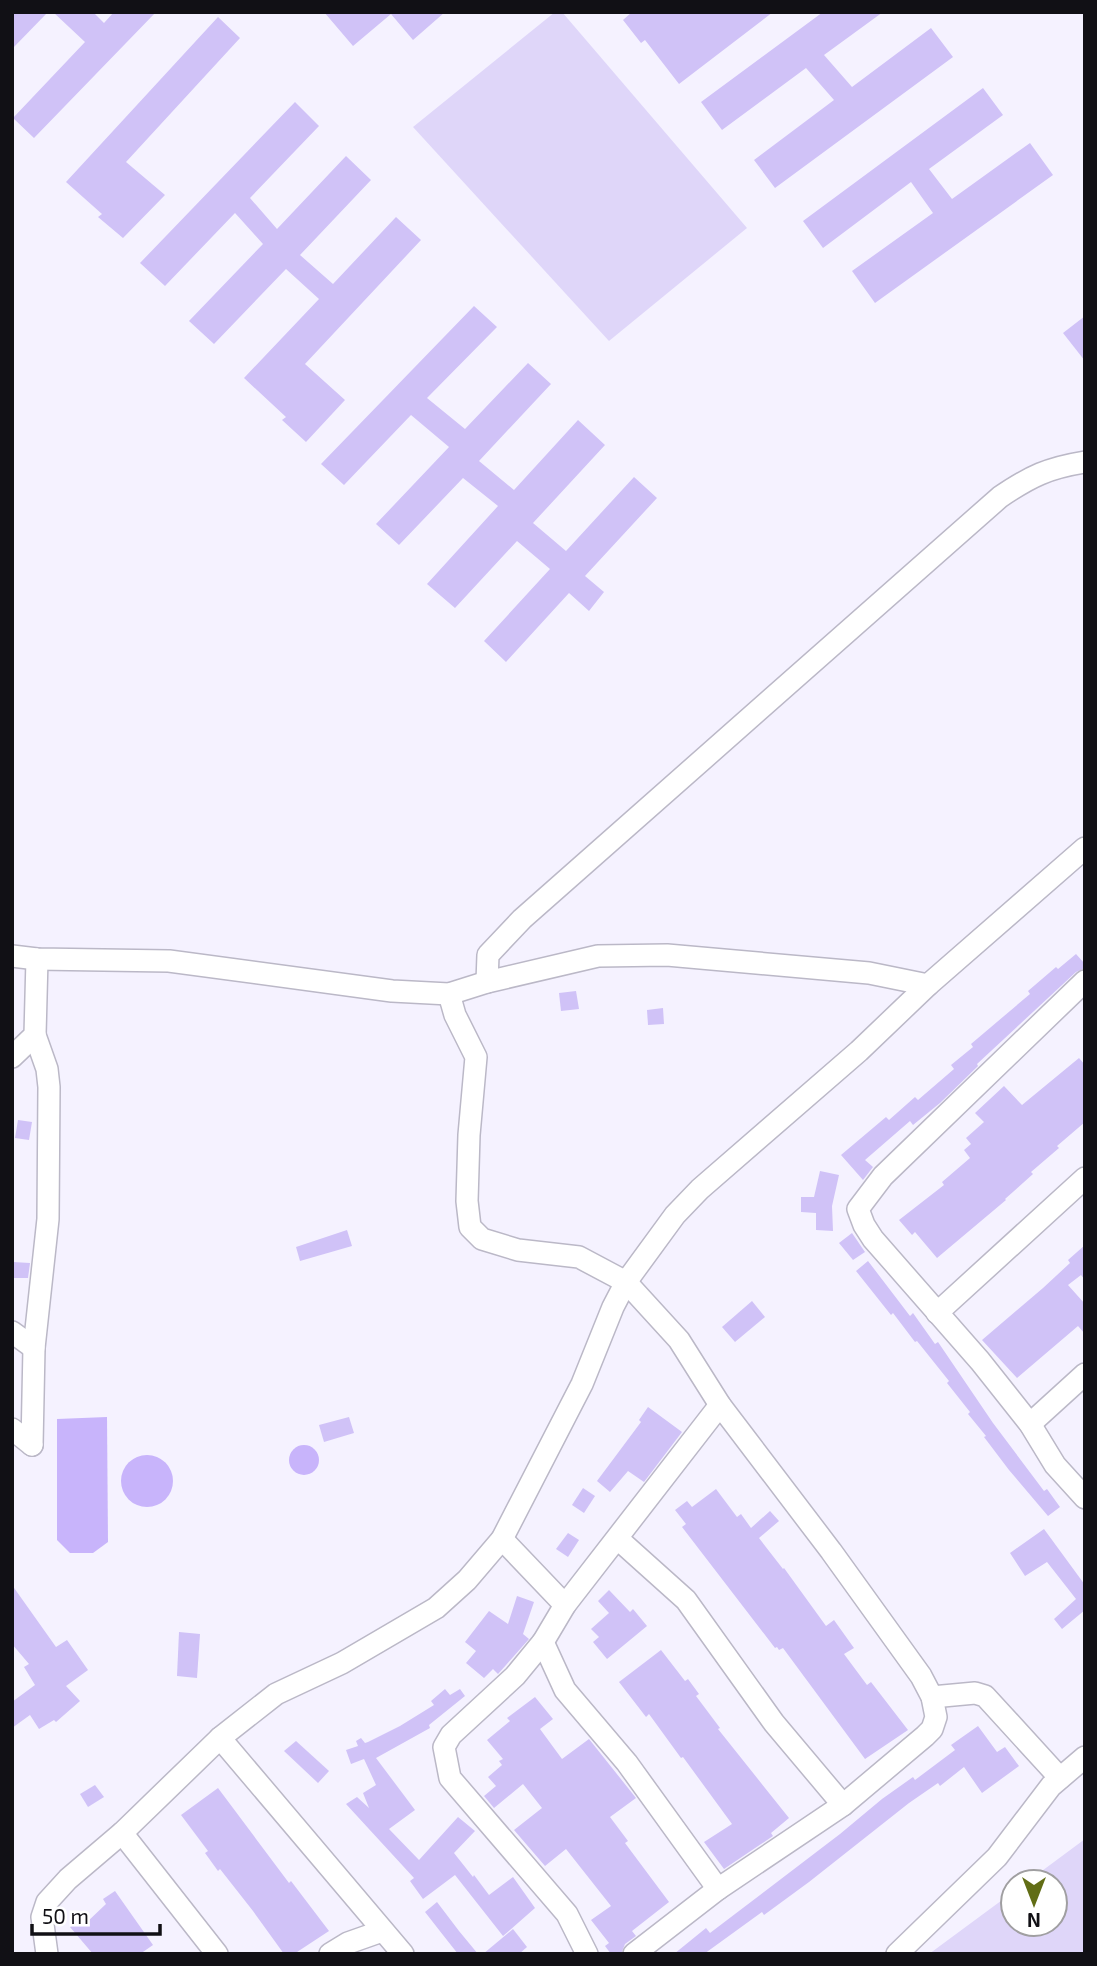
<svg xmlns="http://www.w3.org/2000/svg" width="1097" height="1966" viewBox="0 0 1097 1966" font-family="'Exo 2',sans-serif">
	<style>
		.green { fill: #dfd6f9 }
		.water { fill: #c8b4fb }
		.building { fill: #d0c2f7 }
		.lines { fill: none; stroke-linecap: round; stroke-linejoin: round }
		.street-casing { stroke: #bbb8c7; stroke-width: 24 }
		.street { stroke: #fff; stroke-width: 21 }
	</style>
	<rect width="100%" height="100%" fill="#f5f2ff"/>
	<!-- green -->
	<g class="green">
		<path d="M555,12H562L747,228L609,341L413,127Z"/>
		<path d="M1085,1839V1954H929L1013,1892V1924H1055V1882H1027Z"/>
	</g>
	<!-- water -->
	<g class="water">
		<path d="M107,1417L108,1542L93,1553H70L57,1540V1419Z"/>
		<circle cx="304" cy="1460" r="15"/>
		<circle cx="147" cy="1481" r="26"/>
	</g>
	<!-- building -->
	<g class="building">
		<path d="M12,12H48L12,49Z"/>
		<path d="M53,12H93L104,23L114,12H156L34,138L13,118L85,42Z"/>
		<path d="M324,12H445L413,40L391,14L353,46Z"/>
		<path d="M632,12H773L679,84L645,40L641,43L623,20Z"/>
		<path d="M823,12H883L824,55L852,87L931,28L953,57L775,188L754,160L834,100L806,68L722,130L701,102Z"/>
		<path d="M218,17L240,38L126,162L165,195L123,238L98,217L102,214L66,182Z"/>
		<path d="M983,88L1003,115L929,169L952,199L1030,143L1053,175L875,303L852,271L933,213L911,182L823,248L803,221Z"/>
		<path d="M295,102L319,126L250,198L277,229L346,156L371,180L300,255L333,284L396,217L421,240L305,364L345,400L306,442L282,420L286,417L244,378L319,299L286,269L214,344L189,321L263,244L235,213L165,286L140,263Z"/>
		<path d="M474,306L497,327L427,398L465,429L528,363L551,384L479,461L514,490L578,420L605,445L533,523L566,551L634,477L657,498L585,576L604,592L589,611L569,593L506,662L484,641L550,569L517,541L455,608L427,584L498,506L463,478L399,545L376,524L449,447L411,415L344,485L321,464Z"/>
		<path d="M1085,316V361L1063,333Z"/>
		<path d="M1076,954L1085,964V968L1076,972L977,1064L978,1066L940,1103L913,1125L910,1121L865,1160L873,1167L863,1180L841,1155L886,1117L889,1120L915,1097L918,1100L954,1069L951,1065L973,1047L971,1044L1030,994L1028,991L1056,967L1058,969Z"/>
		<path d="M576,991L579,1009L561,1011L559,993Z"/>
		<path d="M663,1008L664,1024L648,1025L647,1010Z"/>
		<path d="M1079,1058L1085,1065V1122L1057,1146L1059,1148L1031,1172L1033,1174L1005,1199L1006,1200L937,1258L915,1232L912,1235L899,1220L944,1185L942,1182L970,1158L964,1150L971,1144L966,1138L984,1122L975,1113L1004,1086L1022,1105Z"/>
		<path d="M18,1120L32,1122L29,1140L15,1138Z"/>
		<path d="M820,1171L839,1175L832,1206L833,1231L816,1230V1213L801,1212V1197H814Z"/>
		<path d="M347,1230L352,1246L300,1261L296,1247Z"/>
		<path d="M852,1233L865,1252L853,1260L839,1243Z"/>
		<path d="M1085,1245V1280L1081,1275L1068,1285L1085,1304V1334L1078,1326L1017,1378L982,1340L1043,1288L1070,1263L1068,1260Z"/>
		<path d="M868,1261L910,1316L913,1313L935,1344L938,1342L993,1423L1044,1491L1047,1489L1060,1507L1048,1516L1009,1470L984,1437L986,1436L968,1414L970,1412L947,1383L949,1381L917,1341L915,1342L893,1313L891,1315L856,1271Z"/>
		<path d="M13,1262L30,1263L28,1278H13Z"/>
		<path d="M752,1301L765,1317L735,1342L722,1327Z"/>
		<path d="M648,1407L682,1432L644,1482L628,1471L610,1492L597,1481L641,1422L639,1420Z"/>
		<path d="M349,1417L354,1433L324,1442L319,1425Z"/>
		<path d="M583,1488L595,1496L584,1513L572,1505Z"/>
		<path d="M716,1489L737,1517L741,1514L751,1528L770,1511L779,1521L759,1538L783,1569L784,1568L826,1626L834,1620L854,1648L844,1654L867,1685L871,1682L908,1730L865,1759L783,1648L779,1650L777,1647L775,1648L682,1527L686,1524L675,1510L687,1501L692,1507Z"/>
		<path d="M1044,1529L1085,1585V1610L1062,1629L1054,1619L1076,1599L1047,1562L1025,1576L1010,1553Z"/>
		<path d="M568,1533L579,1540L568,1557L556,1549Z"/>
		<path d="M12,1585L56,1647L67,1640L88,1670L66,1686L80,1701L56,1722L54,1720L39,1729L30,1715L12,1728V1702L35,1685L24,1667L29,1664L12,1644Z"/>
		<path d="M609,1590L630,1612L633,1609L647,1626L607,1659L593,1642L599,1637L591,1629L609,1613L598,1601Z"/>
		<path d="M517,1596L534,1602L523,1634L529,1639L498,1674L493,1669L484,1678L466,1663L476,1651L465,1642L489,1611L508,1624Z"/>
		<path d="M179,1632L200,1634L197,1678L177,1676Z"/>
		<path d="M661,1650L685,1681L688,1679L699,1694L696,1696L720,1728L718,1729L789,1818L771,1833L773,1836L724,1869L704,1842L732,1824L683,1757L681,1758L649,1714L646,1717L619,1682Z"/>
		<path d="M445,1689L450,1695L460,1689L465,1696L429,1725L430,1728L376,1758L415,1810L389,1829L419,1860L458,1817L475,1831L454,1853L473,1877L474,1875L489,1895L513,1877L535,1908L503,1936L455,1875L423,1899L410,1881L414,1878L346,1804L357,1797L369,1808L363,1793L376,1785L364,1759L351,1764L346,1750L358,1746L356,1741L361,1738L365,1743L368,1742L400,1726L434,1705L431,1701Z"/>
		<path d="M535,1697L553,1719L540,1729L562,1759L589,1739L636,1798L610,1817L628,1841L625,1843L669,1902L632,1931L636,1936L625,1944L621,1954H611L605,1946L609,1943L591,1920L611,1906L566,1849L545,1866L514,1830L542,1808L523,1784L494,1808L484,1796L496,1786L488,1777L502,1765L499,1761L503,1759L487,1740L510,1721L507,1718Z"/>
		<path d="M978,1726L997,1752L1005,1747L1019,1766L982,1793L964,1767L940,1786L938,1783L909,1803L809,1882L764,1915L762,1912L704,1954H674L706,1928L710,1933L840,1834L882,1799L913,1777L915,1780L955,1750L951,1745Z"/>
		<path d="M296,1741L329,1771L318,1783L284,1751Z"/>
		<path d="M95,1785L104,1797L88,1807L80,1794Z"/>
		<path d="M218,1788L289,1883L291,1881L329,1931L294,1954H284L253,1911L220,1869L218,1871L205,1853L208,1851L181,1815Z"/>
		<path d="M115,1891L153,1945L140,1954H93L70,1927L81,1917L86,1923L106,1904L103,1899Z"/>
		<path d="M437,1902L459,1931L478,1954H458L443,1935L425,1912Z"/>
		<path d="M513,1929L527,1947L519,1954H483Z"/>
	</g>
	<g class="lines">
		<!-- street casing -->
		<g class="street-casing">
			<g id="street">
				<path d="M12,956L37,959L169,961L392,991L449,994L487,982L598,956L667,955L869,973L928,985"/>
				<path d="M1085,981L883,1176L858,1209L864,1225L873,1239L980,1361L1030,1424L1055,1465L1085,1498"/>
				<path d="M487,982L488,955L522,919L1000,497C1031,476 1048,468 1085,462"/>
				<path d="M449,994L455,1015L476,1057L469,1135L467,1201L470,1227L482,1239L518,1250L579,1257L626,1282L679,1340L720,1405L831,1551L921,1676L932,1697L936,1717L932,1729L925,1736L843,1805L718,1889L634,1954"/>
				<path d="M12,1057L35,1035L37,959"/>
				<path d="M937,1313L1085,1178"/>
				<path d="M12,1332L34,1348"/>
				<path d="M1030,1424L1085,1374"/>
				<path d="M12,1429L32,1445"/>
				<path d="M32,1445L34,1348L48,1219L49,1087L47,1069L35,1035"/>
				<path d="M502,1539L565,1605"/>
				<path d="M618,1539L686,1600L774,1723L843,1805"/>
				<path d="M543,1642L565,1690L627,1763L718,1889"/>
				<path d="M932,1697L975,1693L985,1696L1060,1778"/>
				<path d="M220,1738L403,1954"/>
				<path d="M122,1833L217,1954"/>
				<path d="M47,1954L42,1917L47,1902L68,1879L122,1833L220,1738L276,1694L342,1663L436,1608L467,1580L502,1539L582,1384L613,1307L626,1282L675,1215L700,1189L859,1051L928,985L1085,848"/>
				<path d="M330,1954L348,1943L382,1931"/>
				<path d="M587,1954L567,1914L450,1778L444,1747L451,1735L515,1676L543,1642L565,1605L720,1405"/>
				<path d="M897,1954L997,1857L1051,1786L1085,1757"/>
			</g>
		</g>
		<!-- street -->
		<use href="#street" class="street"/>
	</g>
	<!-- border -->
	<rect width="1097" height="1966" fill="none" stroke="#111015" stroke-width="28"/>
	<!-- north arrow -->
	<g transform="translate(1034 1903) rotate(180)"><circle r="33" fill="#ffffff" stroke="#a09fa1" stroke-width="2"/>
	<path d="M0-5L12 26L0 18L-12 26Z" fill="#616d15"/>
	<text y="-10" font-size="19" font-weight="bold" text-anchor="middle" fill="#111015">N</text>
	</g>
	<!-- scale -->
	<path d="M32 1924v10h128v-10" fill="none" stroke="#111015" stroke-width="3.5"/>
	<text x="42" y="1924" font-size="21" fill="#111015" stroke="#ffffff" stroke-width="5" paint-order="stroke">50 m</text>
</svg>
